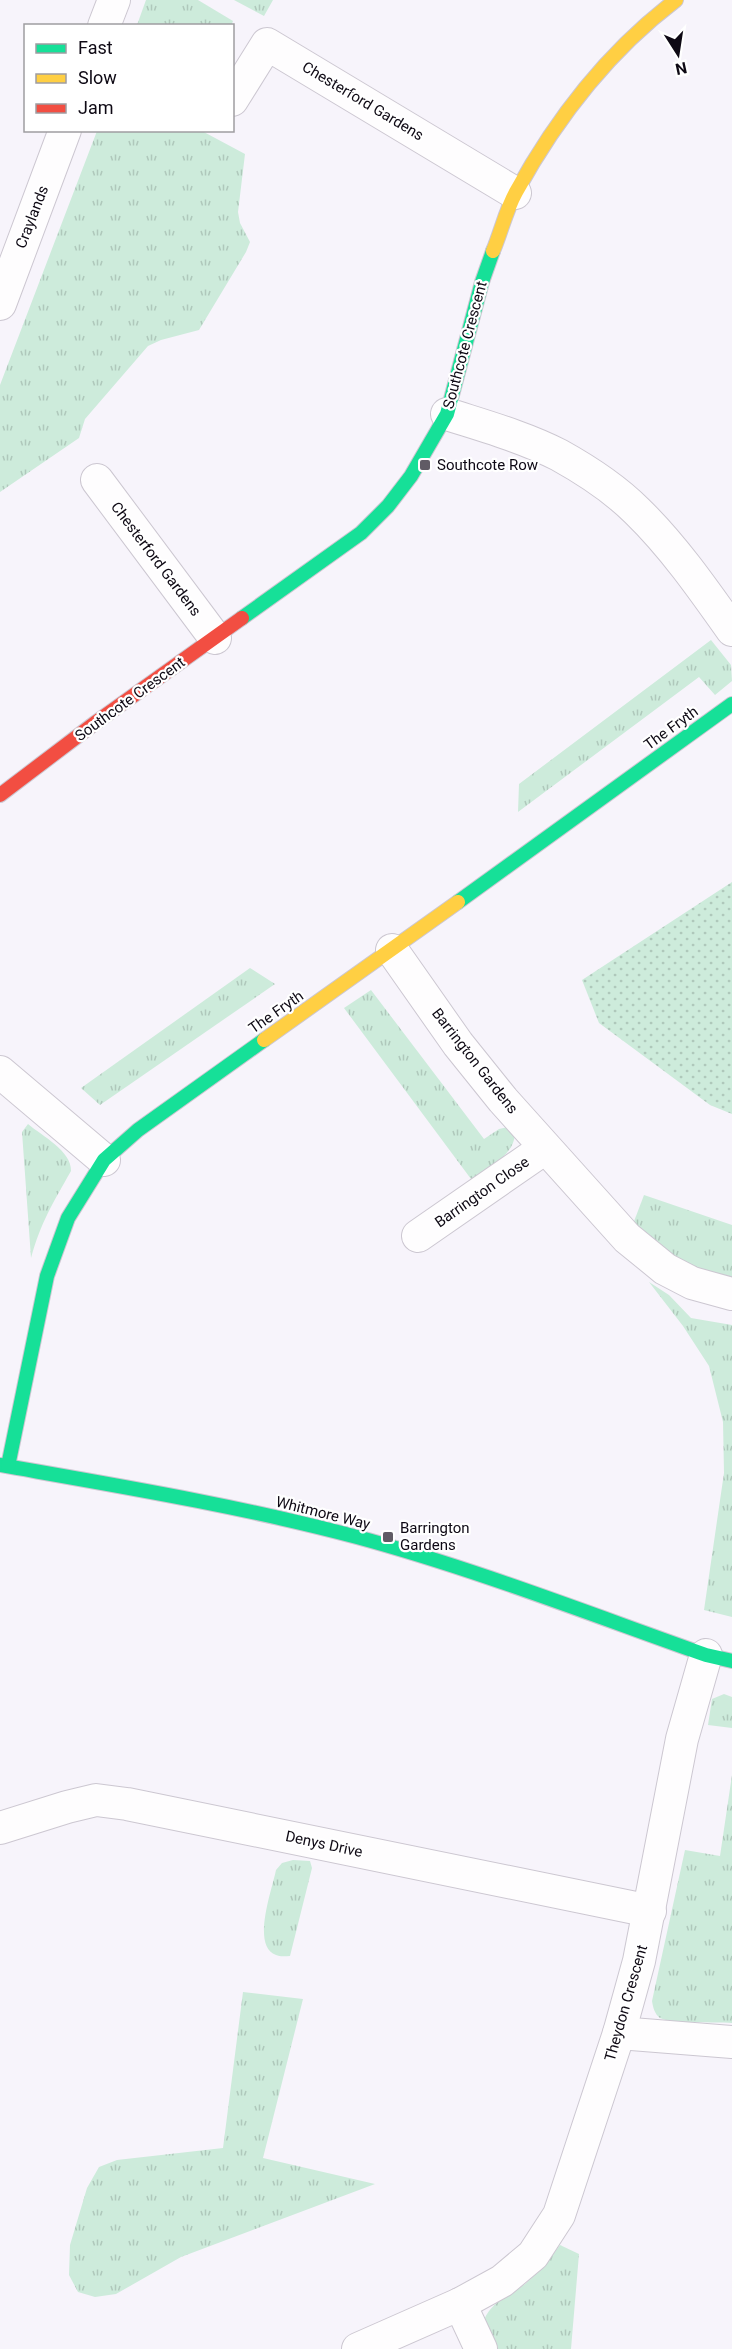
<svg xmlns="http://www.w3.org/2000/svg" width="732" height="2349" viewBox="0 0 732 2349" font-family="Roboto,sans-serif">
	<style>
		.grass { fill: url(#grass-tufts) }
		.park { fill: url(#park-dots) }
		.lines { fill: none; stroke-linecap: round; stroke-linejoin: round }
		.street-casing { stroke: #ccc7d1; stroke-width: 34 }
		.fast-casing { stroke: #ccc7d1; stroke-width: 16 }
		.slow-casing { stroke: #ccc7d1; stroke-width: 16 }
		.jam-casing { stroke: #ccc7d1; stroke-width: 16 }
		.street { stroke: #fefdfe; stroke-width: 32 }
		.fast { stroke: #16e098; stroke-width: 14 }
		.slow { stroke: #ffcf43; stroke-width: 14 }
		.jam { stroke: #f24e42; stroke-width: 14 }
		.poi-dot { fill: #605b65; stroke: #fff; stroke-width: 2 }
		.labels { text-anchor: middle; stroke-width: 4.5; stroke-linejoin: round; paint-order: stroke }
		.street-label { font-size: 15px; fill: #0e0914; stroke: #fff }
		.poi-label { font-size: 15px; fill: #0e0914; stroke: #fff; text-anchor: start }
	</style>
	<defs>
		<pattern id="grass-tufts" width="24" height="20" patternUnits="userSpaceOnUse" patternTransform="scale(1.5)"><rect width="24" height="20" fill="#cdebdb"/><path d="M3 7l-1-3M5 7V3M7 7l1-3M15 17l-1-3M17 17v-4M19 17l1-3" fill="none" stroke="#afc8bb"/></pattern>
		<pattern id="park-dots" width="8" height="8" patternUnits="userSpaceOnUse" patternTransform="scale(1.5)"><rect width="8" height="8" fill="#cdebdb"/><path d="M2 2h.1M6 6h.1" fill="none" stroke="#afc8bb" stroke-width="1.8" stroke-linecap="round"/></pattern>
	</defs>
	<rect width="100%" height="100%" fill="#f7f4fb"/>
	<!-- grass -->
	<g class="grass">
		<path d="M146,0H198L233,21L231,26L137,25Z"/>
		<path d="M234,0H273L264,16Z"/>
		<path d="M97,131H202L245,154L238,212L240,223L250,242L246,252L199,330L161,340L148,346L85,419L79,438L0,492V385Z"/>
		<path d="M711,640L731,665L732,681L715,695L699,677L518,812L519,784Z"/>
		<path d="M250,968L275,984L100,1105L81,1088Z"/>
		<path d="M371,990L484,1139L499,1129L508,1127L515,1134C514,1156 487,1168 471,1179L344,1008Z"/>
		<path d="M28,1124C42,1136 72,1151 71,1171C53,1203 41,1222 31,1258L22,1132Z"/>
		<path d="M644,1195L732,1225V1282L685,1267L633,1224Z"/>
		<path d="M649,1282L669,1295L691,1318L732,1325V1617L704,1610L724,1473L723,1422L709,1366L683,1326Z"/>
		<path d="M724,1694L732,1697V1728L708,1725L712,1699Z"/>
		<path d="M732,1775V2023C717,2022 672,2024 660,2018C655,2014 653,2008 652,2001L685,1850L720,1856Z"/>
		<path d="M293,1860L310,1861L312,1868L290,1956C286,1956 280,1957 276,1955C251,1946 272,1890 276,1870L282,1863Z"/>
		<path d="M243,1992L303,1999L263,2158L375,2184L181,2257L116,2294L95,2297L78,2292L69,2275L70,2245L87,2188L99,2167L117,2160L223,2148Z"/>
		<path d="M560,2245L579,2254L571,2349H495L484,2320C492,2301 509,2296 525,2284C539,2272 549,2259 560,2245Z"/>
	</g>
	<!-- park -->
	<path class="park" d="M732,882V1114L710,1105L599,1023L582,980Z"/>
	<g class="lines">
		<!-- street casing -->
		<g class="street-casing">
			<g id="street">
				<path d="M104,26L114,0"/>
				<path d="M232,100L267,44L515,193"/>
				<path d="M0,304L65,130"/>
				<path d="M447,414C484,426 524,437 559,455C586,470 615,489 637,511C673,546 703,589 732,630"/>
				<path d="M97,480L215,638"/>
				<path d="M392,950L458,1044L503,1100L627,1238L665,1269L692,1283L732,1294"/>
				<path d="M0,1072L104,1160"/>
				<path d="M418,1236L545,1148"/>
				<path d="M0,1828L67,1807L96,1800L127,1804L650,1911"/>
				<path d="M619,2033L732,2042"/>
				<path d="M460,2304L481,2349"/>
				<path d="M358,2349L460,2304L502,2281L533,2255L559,2215L619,2033L639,1961L682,1739L706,1655"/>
			</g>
		</g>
		<!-- fast casing -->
		<g class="fast-casing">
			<g id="fast">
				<path d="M242,618L361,533L388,506L411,476L447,414L482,282L493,251"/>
				<path d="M458,902L732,704"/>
				<path d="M0,1465C119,1486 240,1506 357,1537C475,1569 590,1614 706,1655L732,1661"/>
				<path d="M8,1466L47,1276L68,1218L104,1160L138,1130L264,1040"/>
			</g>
		</g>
		<!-- slow casing -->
		<g class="slow-casing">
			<g id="slow">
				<path d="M493,251C501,232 506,210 516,192C556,119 610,50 676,0"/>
				<path d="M264,1040L458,902"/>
			</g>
		</g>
		<!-- jam casing -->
		<g class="jam-casing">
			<path id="jam" d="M0,795L95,723L242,618"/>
		</g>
		<!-- street -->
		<use href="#street" class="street"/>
		<!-- fast -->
		<use href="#fast" class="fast"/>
		<!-- slow -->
		<use href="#slow" class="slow"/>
		<!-- jam -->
		<use href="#jam" class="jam"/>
	</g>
	<!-- markers -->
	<g class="poi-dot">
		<rect x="419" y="459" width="12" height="12" rx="3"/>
		<rect x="382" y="1531" width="12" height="12" rx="3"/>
	</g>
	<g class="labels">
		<!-- street labels -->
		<g class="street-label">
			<text transform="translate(363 101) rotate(31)" y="5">Chesterford Gardens</text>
			<text transform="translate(32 217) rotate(-69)" y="5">Craylands</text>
			<text transform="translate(465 345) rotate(-75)" y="5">Southcote Crescent</text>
			<text transform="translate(156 559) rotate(53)" y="5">Chesterford Gardens</text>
			<text transform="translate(130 699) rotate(-36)" y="5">Southcote Crescent</text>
			<text transform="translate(671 728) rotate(-36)" y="5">The Fryth</text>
			<text transform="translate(276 1012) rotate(-35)" y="5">The Fryth</text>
			<text transform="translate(475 1061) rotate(52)" y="5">Barrington Gardens</text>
			<text transform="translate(482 1192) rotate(-35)" y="5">Barrington Close</text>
			<text transform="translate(323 1513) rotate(14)" y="5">Whitmore Way</text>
			<text transform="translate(324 1844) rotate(12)" y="5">Denys Drive</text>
			<text transform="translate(626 2003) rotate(-74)" y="5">Theydon Crescent</text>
		</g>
		<!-- poi labels -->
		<g class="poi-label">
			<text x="437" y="470">Southcote Row</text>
			<text x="400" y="1533">Barrington<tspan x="400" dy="17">Gardens</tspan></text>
		</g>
	</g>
	<!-- legend -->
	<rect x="24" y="24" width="210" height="108" fill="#ffffff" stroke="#9f9da1" stroke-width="1.5"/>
	<rect x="36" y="44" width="30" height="9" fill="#16e098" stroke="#9f9da1" stroke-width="1.5"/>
	<text x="78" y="54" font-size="18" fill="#0e0914">Fast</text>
	<rect x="36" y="74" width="30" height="9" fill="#ffcf43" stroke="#9f9da1" stroke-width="1.5"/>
	<text x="78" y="84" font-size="18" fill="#0e0914">Slow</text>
	<rect x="36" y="104" width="30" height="9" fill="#f24e42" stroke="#9f9da1" stroke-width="1.5"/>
	<text x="78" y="114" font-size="18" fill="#0e0914">Jam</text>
	<!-- north arrow -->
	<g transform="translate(678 54) rotate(168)" stroke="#ffffff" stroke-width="4.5" paint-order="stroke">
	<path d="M0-4.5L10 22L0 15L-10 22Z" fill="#0e0914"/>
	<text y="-9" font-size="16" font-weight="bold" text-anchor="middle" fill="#0e0914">N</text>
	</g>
</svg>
